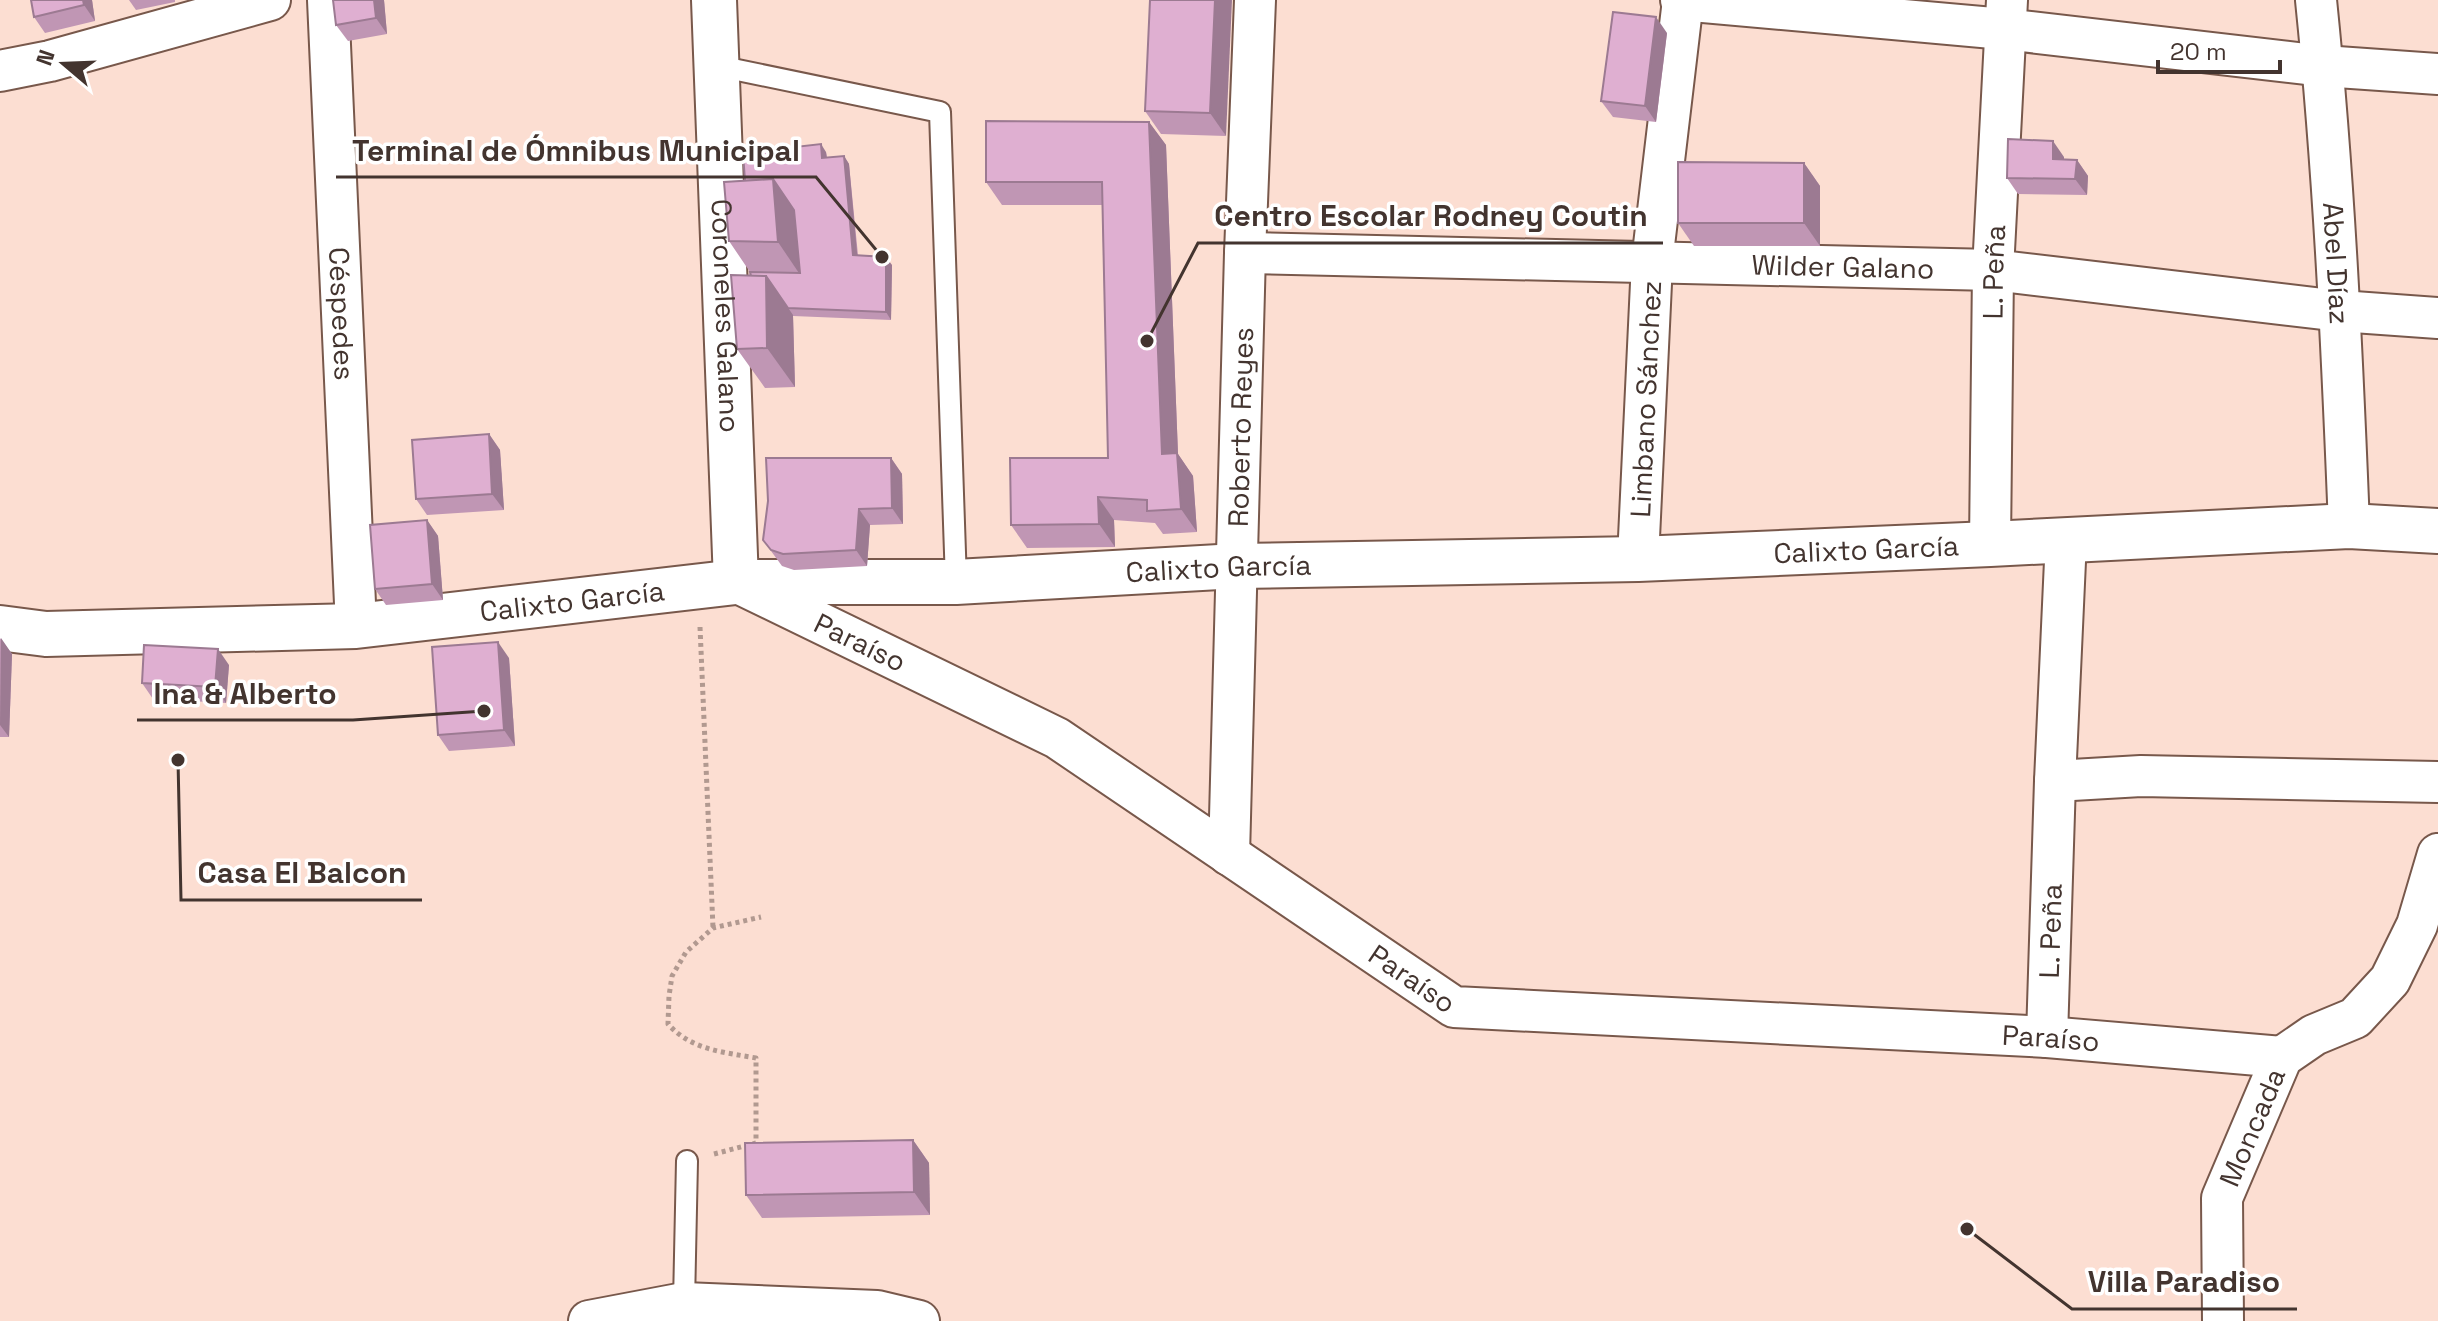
<svg xmlns="http://www.w3.org/2000/svg" width="2438" height="1321" viewBox="0 0 2438 1321" font-family="'Space Grotesk',sans-serif">
	<style>
		.lines { fill: none; stroke-linecap: round; stroke-linejoin: round }
		.lane-casing { stroke: #78584b; stroke-width: 24 }
		.street-casing { stroke: #78584b; stroke-width: 44 }
		.secondary-casing { stroke: #78584b; stroke-width: 48 }
		.path { stroke: #b19990; stroke-width: 5; stroke-dasharray: 4 4; stroke-linecap: butt }
		.lane { stroke: #fff; stroke-width: 20 }
		.street { stroke: #fff; stroke-width: 40 }
		.secondary { stroke: #fff; stroke-width: 44 }
		.wall { fill: #c096b4 }
		.shaded-wall { fill: #9c7a92 }
		.building { fill: #dfafd1; stroke: #9c7a92; stroke-width: 2 }
		.labels { text-anchor: middle; stroke-width: 7; stroke-linejoin: round; paint-order: stroke }
		.street-label { font-size: 28px; fill: #43342f; stroke: #fff }
		.leader { fill: none; stroke: #43342f; stroke-width: 3 }
		.callout-dot { fill: #43342f; stroke: #fff; stroke-width: 3 }
		.callout-label { font-size: 30px; text-anchor: middle; font-weight: bold; fill: #43342f; stroke: #fff; stroke-width: 7; stroke-linejoin: round; paint-order: stroke }
	</style>
	<rect width="100%" height="100%" fill="#fcded2"/>
	<g class="lines">
		<!-- lane casing -->
		<g class="lane-casing">
			<g id="lane">
				<path d="M718,66L940,112L956,582"/>
				<path d="M684,1303L687,1161"/>
			</g>
		</g>
		<!-- street casing -->
		<g class="street-casing">
			<g id="street">
				<path id="s1" d="M328,0L356,626"/>
				<path d="M1681,0L2004,29L2323,66L2438,74"/>
				<path id="s2" d="M2316,0C2334,175 2342,350 2349,526"/>
				<path d="M0,71L50,61L270,0"/>
				<path id="s3" d="M1245,253L1993,270L2340,311L2438,318"/>
				<path id="s4" d="M1990,544L1993,270L2007,0"/>
				<path id="s5" d="M1638,559L1652,262L1683,0"/>
				<path id="s6" d="M736,582L1057,738L1454,1007L2047,1037L2282,1057"/>
				<path d="M2055,781L2141,776L2438,782"/>
				<path id="s7" d="M1229,855L1245,253L1255,0"/>
				<path id="s8" d="M2047,1037L2055,781L2066,539"/>
				<path d="M589,1321L684,1303L877,1311L919,1321"/>
				<path id="s9" d="M2223,1321L2222,1198L2282,1057L2314,1035L2355,1018L2390,980L2417,925L2438,854"/>
			</g>
		</g>
		<!-- secondary casing -->
		<g class="secondary-casing">
			<g id="secondary">
				<path id="s10" d="M714,0L736,582"/>
				<path id="s11" d="M0,628L46,634L356,626L736,582H956L1237,566L1638,559L1990,544L2349,526L2438,531"/>
			</g>
		</g>
		<!-- path -->
		<g class="path">
			<path d="M700,627L713,928"/>
			<path d="M714,1154L756,1143V1058C723,1052 691,1050 668,1024L669,996L672,976L686,952L713,928L761,917"/>
		</g>
		<!-- lane -->
		<use href="#lane" class="lane"/>
		<!-- street -->
		<use href="#street" class="street"/>
		<!-- secondary -->
		<use href="#secondary" class="secondary"/>
	</g>
	<!-- wall -->
	<g class="wall">
		<path d="M92,0L95,21L45,33L34,17Z"/>
		<path d="M129,0H175V2L136,10Z"/>
		<path d="M384,0L387,34L348,41L336,25Z"/>
		<path d="M1150,0L1226,136L1161,134L1145,111Z"/>
		<path d="M1667,33L1656,122L1613,117L1601,101Z"/>
		<path d="M1149,122L1166,145L1178,454L1193,476L1197,532L1163,534L1155,523L1114,520L1115,547L1027,548L1011,525L1108,458L1102,205H1002L986,182Z"/>
		<path d="M826,152L827,158L844,156L849,164L858,255L892,265L891,320L793,316L795,387L765,388L737,349L750,272L729,241L745,181Z"/>
		<path d="M2064,157V160H2077L2088,176L2087,195L2018,194L2007,178Z"/>
		<path d="M1804,163L1820,186V246H1694L1678,223Z"/>
		<path d="M489,434L500,450L504,510L427,515L416,499Z"/>
		<path d="M891,458L902,474L903,524L870,525L867,566L794,570L782,566L763,540Z"/>
		<path d="M427,520L438,536L443,600L386,605L375,589Z"/>
		<path d="M0,638L12,654L9,737H0Z"/>
		<path d="M509,658L515,746L449,751L438,735Z"/>
		<path d="M229,665L226,703L153,699L142,683Z"/>
		<path d="M913,1140L929,1163L930,1215L762,1218L746,1195Z"/>
	</g>
	<!-- shaded-wall -->
	<g class="shaded-wall">
		<path d="M83,0H92L95,21L84,5Z"/>
		<path d="M374,0H384L387,34L376,18Z"/>
		<path d="M1215,0H1232L1226,136L1210,113Z"/>
		<path d="M1656,17L1667,33L1656,122L1645,106Z"/>
		<path d="M1149,122L1166,145L1178,454L1193,476L1197,532L1181,509L1162,454Z"/>
		<path d="M2053,141L2064,157V175L2053,159Z"/>
		<path d="M821,144L826,152L828,166L822,158Z"/>
		<path d="M844,156L849,164L858,263L853,255Z"/>
		<path d="M2077,160L2088,176L2087,195L2075,179Z"/>
		<path d="M1804,163L1820,186V246L1804,223Z"/>
		<path d="M773,179L800,218L805,282L778,242Z"/>
		<path d="M886,257L892,265L891,320L886,312Z"/>
		<path d="M766,276L793,315L795,387L767,348Z"/>
		<path d="M489,434L500,450L504,510L492,494Z"/>
		<path d="M891,458L902,474L903,524L892,508Z"/>
		<path d="M1098,497L1114,520L1115,547L1099,524Z"/>
		<path d="M859,509L870,525L867,566L856,550Z"/>
		<path d="M427,520L438,536L443,600L432,584Z"/>
		<path d="M1,638L12,654L9,737L0,725Z"/>
		<path d="M498,642L509,658L515,746L504,730Z"/>
		<path d="M218,649L229,665L226,703L215,687Z"/>
		<path d="M913,1140L929,1163L930,1215L914,1192Z"/>
	</g>
	<!-- building -->
	<g class="building">
		<path d="M31,0H83L84,5L34,17Z"/>
		<path d="M333,0H374L376,18L336,25Z"/>
		<path d="M1150,0H1215L1210,113L1145,111Z"/>
		<path d="M1613,12L1656,17L1645,106L1601,101Z"/>
		<path d="M986,121L1149,122L1162,454L1177,453L1181,509L1147,511V500L1098,497L1099,524L1011,525L1010,458H1108L1102,182H986Z"/>
		<path d="M2008,139L2053,141V159L2077,160L2075,179L2007,178Z"/>
		<path d="M821,144L822,158L844,156L853,255L886,257V312L788,308L766,276H751L750,272L800,273L794,210L773,179L745,181L743,153Z"/>
		<path d="M1678,162L1804,163V223H1678Z"/>
		<path d="M773,179L778,242L729,241L724,182Z"/>
		<path d="M731,275L766,276L767,348L737,349Z"/>
		<path d="M489,434L492,494L416,499L412,440Z"/>
		<path d="M766,458H891L892,508L859,509L856,550L783,554L771,550L763,540L768,501Z"/>
		<path d="M427,520L432,584L375,589L370,525Z"/>
		<path d="M498,642L504,730L438,735L432,647Z"/>
		<path d="M144,645L218,649L215,687L142,683Z"/>
		<path d="M913,1140L914,1192L746,1195L745,1143Z"/>
	</g>
	<g class="labels">
		<!-- street labels -->
		<g class="street-label">
			<text dy="10" stroke="none"><textPath href="#s2" startOffset="264">Abel Díaz</textPath></text>
			<text dy="10" stroke="none"><textPath href="#s3" startOffset="598">Wilder Galano</textPath></text>
			<text dy="10" stroke="none"><textPath href="#s4" startOffset="272">L. Peña</textPath></text>
			<text dy="10" stroke="none"><textPath href="#s1" startOffset="314">Céspedes</textPath></text>
			<text dy="10" stroke="none"><textPath href="#s10" startOffset="316">Coroneles Galano</textPath></text>
			<text dy="10" stroke="none"><textPath href="#s5" startOffset="160">Limbano Sánchez</textPath></text>
			<text dy="10" stroke="none"><textPath href="#s7" startOffset="428">Roberto Reyes</textPath></text>
			<text dy="10" stroke="none"><textPath href="#s11" startOffset="1870">Calixto García</textPath></text>
			<text dy="10" stroke="none"><textPath href="#s11" startOffset="1222">Calixto García</textPath></text>
			<text dy="10" stroke="none"><textPath href="#s11" startOffset="574">Calixto García</textPath></text>
			<text dy="10" stroke="none"><textPath href="#s6" startOffset="138">Paraíso</textPath></text>
			<text dy="10" stroke="none"><textPath href="#s8" startOffset="106">L. Peña</textPath></text>
			<text dy="10" stroke="none"><textPath href="#s6" startOffset="786">Paraíso</textPath></text>
			<text dy="10" stroke="none"><textPath href="#s6" startOffset="1434">Paraíso</textPath></text>
			<text dy="10" stroke="none"><textPath href="#s9" startOffset="200">Moncada</textPath></text>
		</g>
	</g>
	<!-- callouts -->
	<path class="leader" d="M882 257L816 177H336M1147 341L1198 243H1663M484 711L353 720H137M178 760L181 900H422M1967 1229L2072 1309H2297"/>
	<g class="callout-dot">
		<circle cx="882" cy="257" r="8"/>
		<circle cx="1147" cy="341" r="8"/>
		<circle cx="484" cy="711" r="8"/>
		<circle cx="178" cy="760" r="8"/>
		<circle cx="1967" cy="1229" r="8"/>
	</g>
	<g class="callout-label">
		<text x="576" y="161">Terminal de Ómnibus Municipal</text>
		<text x="1431" y="226">Centro Escolar Rodney Coutin</text>
		<text x="245" y="704">Ina &amp; Alberto</text>
		<text x="302" y="883">Casa El Balcon</text>
		<text x="2184" y="1292">Villa Paradiso</text>
	</g>
	<!-- north arrow -->
	<g transform="translate(64 64) rotate(289)" stroke="#ffffff" stroke-width="6" paint-order="stroke">
	<path d="M0-6L14 30L0 20L-14 30Z" fill="#43342f"/>
	<text y="-12" font-size="22" font-weight="bold" text-anchor="middle" fill="#43342f">N</text>
	</g>
	<!-- scale -->
	<path d="M2158 60v12h122v-12" fill="none" stroke="#43342f" stroke-width="4"/>
	<text x="2170" y="60" font-size="24" fill="#43342f" stroke="#ffffff" stroke-width="6" paint-order="stroke">20 m</text>
</svg>
